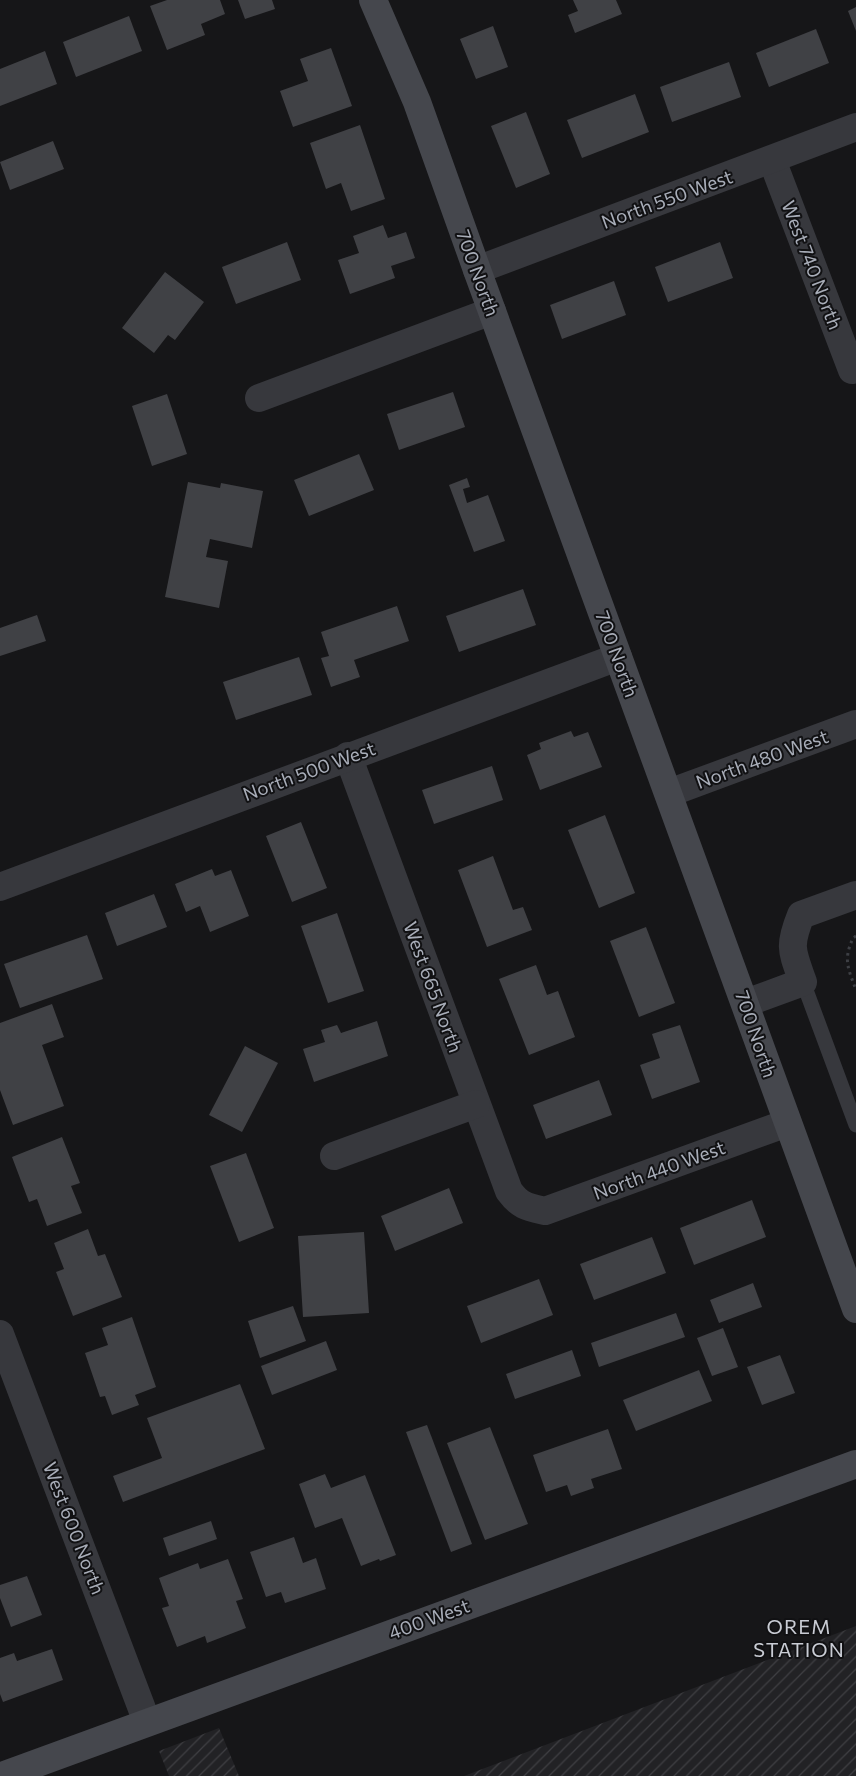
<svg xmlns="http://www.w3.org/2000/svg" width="856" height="1776" viewBox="0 0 856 1776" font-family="Commissioner,sans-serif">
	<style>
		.industrial { fill: url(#industrial-furrows) }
		.building { fill: #404145 }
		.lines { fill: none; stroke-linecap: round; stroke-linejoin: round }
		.path { stroke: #3d3f44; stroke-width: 3; stroke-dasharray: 2.5 4; stroke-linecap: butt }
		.lane { stroke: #37383d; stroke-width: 15 }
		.street { stroke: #37383d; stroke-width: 28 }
		.secondary { stroke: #45474d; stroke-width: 28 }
		.labels { text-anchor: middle; stroke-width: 4; stroke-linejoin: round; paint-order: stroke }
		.street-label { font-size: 19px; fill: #a8adb8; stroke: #111113 }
		.neighbourhood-label { font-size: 20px; letter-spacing: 1px; fill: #c9ccd4; stroke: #111113 }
	</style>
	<defs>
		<pattern id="industrial-furrows" width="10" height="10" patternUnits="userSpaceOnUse" patternTransform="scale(1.25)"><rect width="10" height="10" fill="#222225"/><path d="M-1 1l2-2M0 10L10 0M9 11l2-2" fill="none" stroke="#3f3f43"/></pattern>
	</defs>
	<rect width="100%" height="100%" fill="#161618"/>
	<!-- industrial -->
	<g class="industrial">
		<path d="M856,1626V1776H464Z"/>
		<path d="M219,1728L239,1776H169L159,1751Z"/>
	</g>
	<!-- building -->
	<g class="building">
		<path d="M167,0H220L225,14L201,24L205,35L167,50L150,6Z"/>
		<path d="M238,0H272L275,9L245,19Z"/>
		<path d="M573,0H616L622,14L575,33L568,15L578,11Z"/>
		<path d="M856,7V31L848,11Z"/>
		<path d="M129,16L142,51L76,77L63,42Z"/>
		<path d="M493,26L508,67L476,79L460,39Z"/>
		<path d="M816,29L829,63L769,87L756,53Z"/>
		<path d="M331,48L352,106L293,127L280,91L308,81L300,59Z"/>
		<path d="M45,51L57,84L0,106V69Z"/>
		<path d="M729,62L741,97L672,122L660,87Z"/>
		<path d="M635,94L649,132L582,158L567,120Z"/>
		<path d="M526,112L550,174L516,188L491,126Z"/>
		<path d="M360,125L385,199L351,211L341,183L326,189L310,143Z"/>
		<path d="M53,141L64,169L10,190L0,162Z"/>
		<path d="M383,225L388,238L406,232L415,258L391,266L395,278L350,294L338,260L359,253L353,236Z"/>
		<path d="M287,242L301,280L236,304L222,267Z"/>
		<path d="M720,242L733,278L668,302L655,267Z"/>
		<path d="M165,272L204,302L175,340L168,335L154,353L122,328Z"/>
		<path d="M614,281L626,315L562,339L550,305Z"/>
		<path d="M453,392L465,427L399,450L387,414Z"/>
		<path d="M167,394L187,454L152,466L132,406Z"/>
		<path d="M359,454L374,490L309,516L294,480Z"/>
		<path d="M467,478L470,487L463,489L467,503L488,495L505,541L474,552L449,485Z"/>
		<path d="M188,482L220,488L221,483L263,491L252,548L210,539L206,557L228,561L219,608L165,597Z"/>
		<path d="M523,589L536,625L459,652L446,616Z"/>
		<path d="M397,606L409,641L354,660L360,677L331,687L321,658L329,656L321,632Z"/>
		<path d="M37,615L46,641L0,656V628Z"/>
		<path d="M299,657L312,695L236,720L223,682Z"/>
		<path d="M571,731L574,737L588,732L602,767L540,790L527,755L541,749L539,743Z"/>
		<path d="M492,766L503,800L434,824L422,790Z"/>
		<path d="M605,815L635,893L599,908L568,830Z"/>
		<path d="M301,822L327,888L292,902L266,836Z"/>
		<path d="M493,856L513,910L523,907L532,930L487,947L458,870Z"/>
		<path d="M212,869L215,876L231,870L249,916L210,932L200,906L186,912L175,884Z"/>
		<path d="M154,894L167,927L117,946L105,913Z"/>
		<path d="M337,913L364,991L328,1003L301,926Z"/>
		<path d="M646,927L675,1003L639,1017L610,941Z"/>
		<path d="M87,935L103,979L20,1008L4,964Z"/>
		<path d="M536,965L547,995L558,991L575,1037L529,1055L499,979Z"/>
		<path d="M52,1004L64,1037L42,1045L64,1106L13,1125L0,1090V1023Z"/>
		<path d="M377,1021L388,1056L314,1082L303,1049L325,1042L321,1030L337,1025L341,1033Z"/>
		<path d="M680,1025L700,1082L652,1099L640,1065L660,1058L652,1034Z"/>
		<path d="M245,1046L278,1063L242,1132L209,1115Z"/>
		<path d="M599,1080L612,1115L546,1139L533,1105Z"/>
		<path d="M62,1137L80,1183L71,1186L82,1213L47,1226L37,1199L29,1202L12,1157Z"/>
		<path d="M246,1153L274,1228L239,1242L210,1166Z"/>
		<path d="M449,1188L463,1223L395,1251L381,1216Z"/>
		<path d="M752,1200L766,1237L694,1265L680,1228Z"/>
		<path d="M88,1229L98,1256L105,1254L122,1297L73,1316L56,1272L64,1269L54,1243Z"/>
		<path d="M364,1232L369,1313L303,1317L298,1236Z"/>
		<path d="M652,1237L666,1273L594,1300L580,1264Z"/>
		<path d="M539,1279L553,1315L481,1343L467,1306Z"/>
		<path d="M753,1283L762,1307L719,1323L710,1300Z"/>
		<path d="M293,1306L306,1341L260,1358L248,1321Z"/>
		<path d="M676,1313L685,1337L599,1367L591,1343Z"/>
		<path d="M132,1317L156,1387L135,1395L139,1405L112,1415L105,1396L100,1397L85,1353L108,1345L102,1328Z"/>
		<path d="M723,1328L738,1367L712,1376L697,1338Z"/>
		<path d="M326,1341L337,1370L272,1395L261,1366Z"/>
		<path d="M572,1350L581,1376L515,1399L506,1374Z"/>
		<path d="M780,1355L795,1393L762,1405L747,1367Z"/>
		<path d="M699,1370L712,1401L636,1431L623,1400Z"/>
		<path d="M240,1384L265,1449L123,1502L113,1476L162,1458L147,1418Z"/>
		<path d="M427,1425L472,1544L451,1552L406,1432Z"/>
		<path d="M490,1427L528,1524L485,1540L447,1443Z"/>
		<path d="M608,1429L622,1469L591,1479L594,1488L571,1496L567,1485L546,1492L533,1455Z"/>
		<path d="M325,1474L331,1488L365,1475L396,1555L380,1561L379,1559L361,1566L342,1518L315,1528L299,1484Z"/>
		<path d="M211,1521L217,1539L169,1556L163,1538Z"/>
		<path d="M294,1537L303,1563L316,1558L326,1589L285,1603L281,1592L266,1597L250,1552Z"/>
		<path d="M228,1559L243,1599L236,1601L246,1628L207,1643L205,1636L177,1647L162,1608L169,1606L159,1578L198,1563L200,1569Z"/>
		<path d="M27,1576L42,1615L11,1627L0,1598V1585Z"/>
		<path d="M52,1649L63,1680L3,1702L0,1694V1658L14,1653L17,1661Z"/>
	</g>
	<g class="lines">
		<!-- path -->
		<path class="path" d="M856,936L853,938C843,960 848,968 856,990"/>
		<!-- lane -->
		<path class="lane" d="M803,982L856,1125"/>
		<!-- street -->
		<g class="street">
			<path d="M772,160L852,370"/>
			<path d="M477,270L856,127"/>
			<path d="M259,398L492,311"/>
			<path d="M348,756L509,1191C520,1206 527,1207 545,1211L787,1123"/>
			<path d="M669,793L856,724"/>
			<path d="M0,887L618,657"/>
			<path d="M746,1003L803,982C792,951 788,947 801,915L856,895"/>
			<path d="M334,1156L476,1104"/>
			<path d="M0,1334L147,1722"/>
		</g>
		<!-- secondary -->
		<g class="secondary">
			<path d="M373,0L417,102L477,270L856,1309"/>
			<path d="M2,1776L856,1464"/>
		</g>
	</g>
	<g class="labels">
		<!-- street labels -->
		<g class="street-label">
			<text transform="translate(667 199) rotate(-20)" y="7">North 550 West</text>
			<text transform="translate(812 265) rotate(69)" y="7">West 740 North</text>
			<text transform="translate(478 273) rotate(70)" y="7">700 North</text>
			<text transform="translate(617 654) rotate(70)" y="7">700 North</text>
			<text transform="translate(762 759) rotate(-20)" y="7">North 480 West</text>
			<text transform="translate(309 771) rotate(-20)" y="7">North 500 West</text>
			<text transform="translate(433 987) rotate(70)" y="7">West 665 North</text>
			<text transform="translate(756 1034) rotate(71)" y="7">700 North</text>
			<text transform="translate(659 1170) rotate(-20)" y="7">North 440 West</text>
			<text transform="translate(74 1528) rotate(69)" y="7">West 600 North</text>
			<text transform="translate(429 1619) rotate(-20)" y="7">400 West</text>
		</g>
		<!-- neighbourhood labels -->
		<g class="neighbourhood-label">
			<text x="799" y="1634">OREM<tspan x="799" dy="23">STATION</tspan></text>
		</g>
	</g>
</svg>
